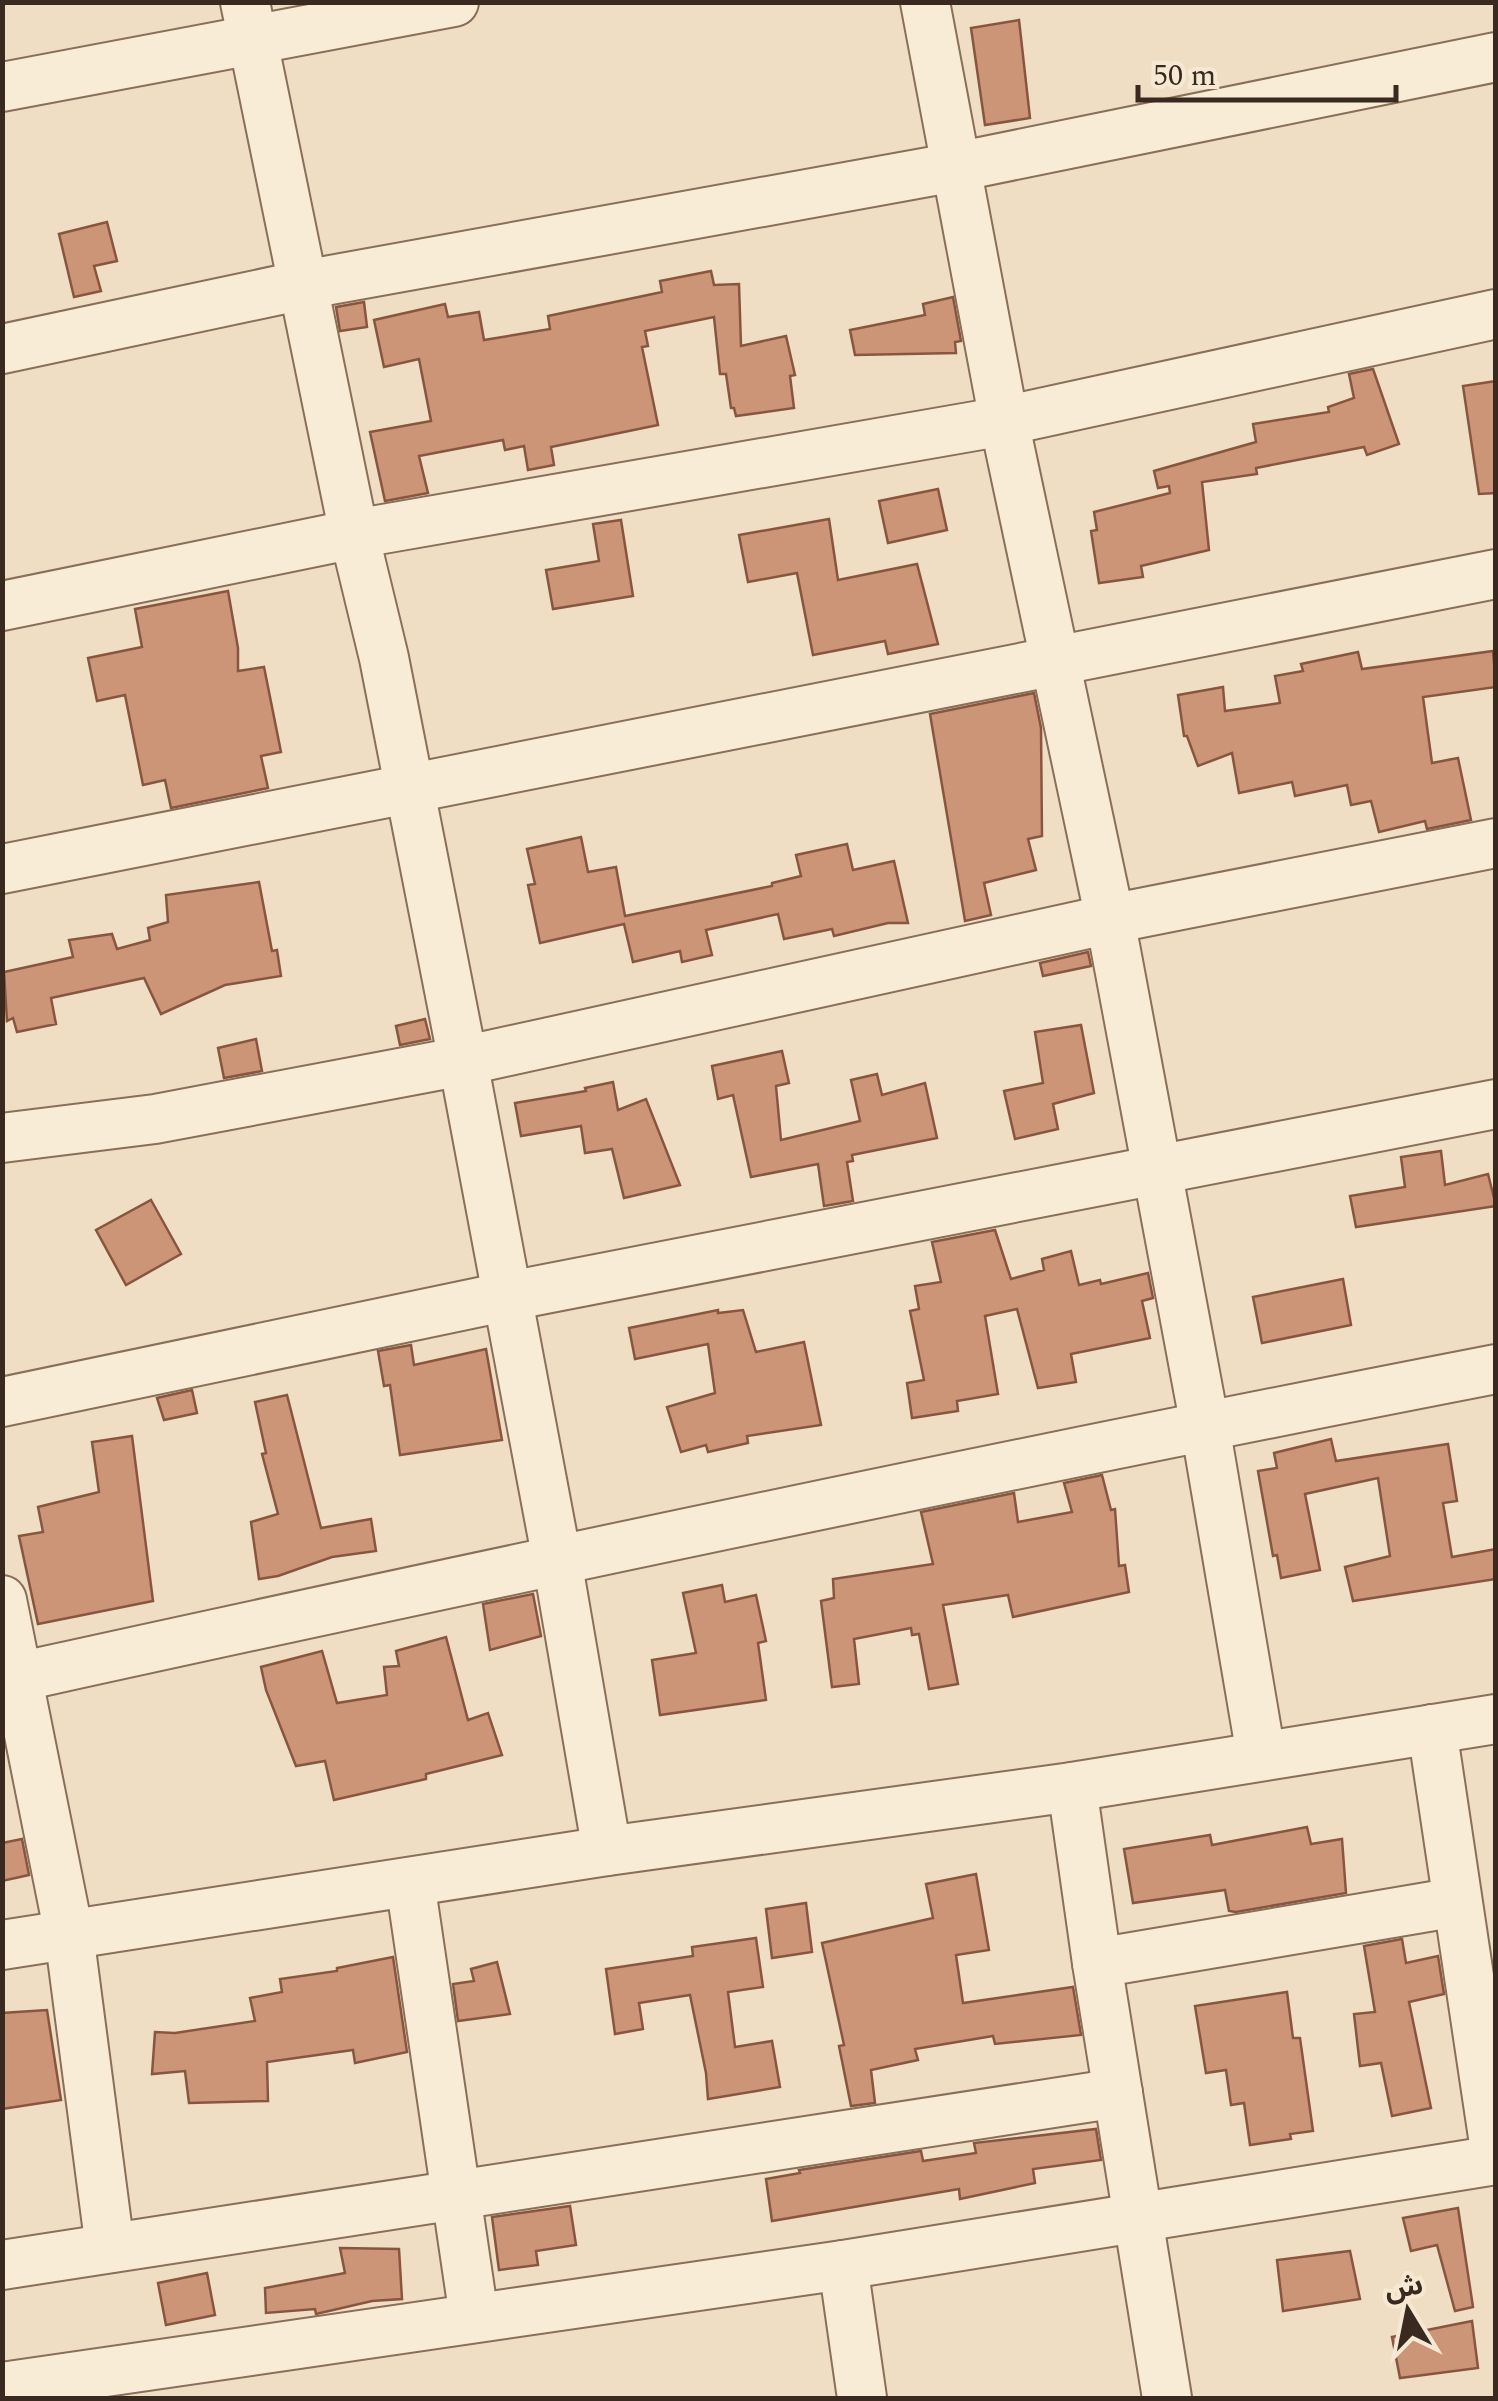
<svg xmlns="http://www.w3.org/2000/svg" width="1498" height="2401" viewBox="0 0 1498 2401" font-family="Spectral,'Noto Sans Arabic',serif">
	<style>
		.building { fill: #cd9578; stroke: #88563f; stroke-width: 2.5 }
		.lines { fill: none; stroke-linecap: round; stroke-linejoin: round }
		.minor-casing { stroke: #896f59; stroke-width: 52 }
		.minor { stroke: #f9ecd6; stroke-width: 48 }
	</style>
	<rect width="100%" height="100%" fill="#efdec3"/>
	<!-- building -->
	<g class="building">
		<path d="M1019,20L1030,118L985,125L971,28Z"/>
		<path d="M107,222L117,261L94,266L101,291L74,297L59,234Z"/>
		<path d="M711,271L714,285L739,284L741,346L786,336L795,375L790,376L794,408L736,416L734,408H731L726,374H720L714,317L645,331L648,346L642,347L658,425L551,447L554,465L528,470L524,446L505,450L503,440L419,456L428,493L385,501L370,432L431,421L419,359L384,367L374,320L445,304L448,317L479,312L484,340L550,329L548,316L662,292L660,281Z"/>
		<path d="M953,297L961,341L955,342L956,353L855,355L850,330L925,315L923,304Z"/>
		<path d="M364,302L367,327L340,331L336,307Z"/>
		<path d="M1373,369L1399,444L1367,455L1364,447L1256,468L1257,474L1202,482L1209,550L1141,566L1143,577L1099,583L1091,531L1097,530L1094,512L1170,493L1169,486L1158,488L1154,471L1256,442L1253,424L1329,412L1328,407L1354,398L1349,374Z"/>
		<path d="M1496,381V493L1479,494L1463,386Z"/>
		<path d="M938,489L947,530L888,543L879,501Z"/>
		<path d="M829,519L838,580L917,564L938,644L888,654L885,641L813,655L797,573L748,582L739,535Z"/>
		<path d="M621,520L633,596L553,609L546,570L599,561L593,524Z"/>
		<path d="M228,591L238,648V671L264,667L281,752L261,756L268,788L171,808L165,780L143,785L125,695L97,701L88,658L142,647L135,609Z"/>
		<path d="M1493,651L1496,687L1423,697L1432,763L1458,758L1471,820L1427,829L1425,821L1379,832L1371,801L1351,805L1347,785L1295,796L1292,782L1239,793L1232,753L1198,766L1187,736H1184L1178,695L1223,687L1225,711L1280,703L1275,676L1303,671L1301,664L1358,652L1362,669Z"/>
		<path d="M1034,693L1041,728L1042,836L1028,839L1036,870L984,883L991,915L965,921L930,714Z"/>
		<path d="M581,837L588,872L616,867L625,916L772,886V883L801,876L796,855L847,844L853,870L894,861L908,923H888L834,936L832,929L784,939L778,914L706,930L712,955L682,962L680,951L633,962L624,924L540,943L528,885L535,884L527,849Z"/>
		<path d="M259,882L272,951L277,950L281,976L225,985L161,1014L144,978L51,998L56,1024L17,1032L13,1018L7,1021L4,972L73,957L69,940L112,934L117,949L150,940L148,928L168,922L166,895Z"/>
		<path d="M1088,952L1091,966L1043,976L1040,963Z"/>
		<path d="M425,1019L430,1039L400,1045L396,1026Z"/>
		<path d="M1081,1025L1094,1093L1053,1104L1058,1129L1015,1139L1004,1091L1043,1083L1035,1032Z"/>
		<path d="M256,1039L262,1071L224,1078L218,1048Z"/>
		<path d="M782,1051L789,1083L776,1086L781,1140L860,1121L851,1080L877,1074L882,1095L925,1083L937,1138L852,1155L853,1161L847,1162L853,1201L824,1206L818,1164L751,1177L733,1095L718,1099L712,1066Z"/>
		<path d="M613,1082L618,1110L646,1099L680,1185L624,1198L612,1149L585,1153L581,1126L521,1136L515,1103L586,1091L585,1088Z"/>
		<path d="M1441,1151L1445,1185L1488,1174L1496,1206L1356,1227L1350,1196L1405,1187L1401,1157Z"/>
		<path d="M151,1200L181,1254L126,1285L96,1230Z"/>
		<path d="M995,1230L1011,1279L1044,1270L1042,1259L1071,1251L1079,1285L1100,1280L1101,1284L1148,1273L1153,1298L1142,1301L1150,1338L1071,1354L1076,1382L1038,1388L1017,1309L985,1316L998,1394L957,1401L958,1411L912,1418L907,1383L924,1380L910,1311L919,1309L915,1286L941,1282L932,1242Z"/>
		<path d="M1343,1279L1351,1325L1262,1343L1253,1297Z"/>
		<path d="M718,1310V1313L743,1310L756,1352L804,1342L821,1425L747,1436L748,1443L708,1452L706,1445L681,1452L667,1407L715,1393L708,1344L635,1359L629,1328Z"/>
		<path d="M411,1345L414,1365L486,1349L502,1440L400,1455L390,1385L384,1386L378,1351Z"/>
		<path d="M192,1390L197,1413L164,1420L157,1398Z"/>
		<path d="M287,1395L321,1528L371,1519L376,1551L332,1557L278,1576L259,1579L251,1522L278,1514L262,1454L266,1453L255,1402Z"/>
		<path d="M132,1436L153,1601L38,1624L19,1536L43,1532L38,1507L99,1492L92,1442Z"/>
		<path d="M1331,1439L1336,1461L1448,1444L1457,1501L1443,1503L1452,1557L1496,1549V1579L1353,1601L1345,1567L1390,1556L1378,1478L1305,1494L1320,1570L1281,1578L1277,1555L1273,1556L1258,1471L1277,1468L1274,1453Z"/>
		<path d="M1102,1475L1111,1510L1115,1509L1119,1566L1125,1565L1129,1592L1013,1617L1008,1595L943,1605L958,1684L929,1689L919,1634L912,1635L911,1628L854,1639L859,1684L832,1687L821,1601L834,1598L833,1579L933,1564L921,1512L1014,1493L1018,1522L1072,1512L1064,1483Z"/>
		<path d="M722,1585L725,1602L756,1595L766,1641L758,1643L766,1700L660,1715L652,1660L696,1653L683,1593Z"/>
		<path d="M533,1594L541,1636L490,1650L483,1604Z"/>
		<path d="M446,1637L468,1720L488,1713L502,1755L426,1774V1779L334,1800L325,1761L296,1766L266,1690L261,1667L322,1651L337,1703L387,1695L384,1667L399,1666L396,1651Z"/>
		<path d="M1307,1827L1311,1844L1342,1839L1346,1893L1236,1912L1229,1911L1225,1890L1133,1903L1124,1849L1210,1835L1212,1845Z"/>
		<path d="M22,1839L29,1875L2,1881V1843Z"/>
		<path d="M976,1874L989,1950L956,1955L963,2003L1073,1987L1081,2035L995,2044L993,2036L915,2049L918,2060L871,2070L875,2103L851,2106L839,2046L844,2045L822,1943L933,1918L926,1884Z"/>
		<path d="M806,1903L812,1952L772,1958L766,1909Z"/>
		<path d="M756,1938L763,1987L728,1992L735,2047L772,2041L780,2087L708,2099L706,2073L690,1995L639,2003L643,2029L615,2034L606,1969L693,1956L692,1947Z"/>
		<path d="M1402,1939L1406,1963L1438,1956L1444,1994L1409,2002L1431,2108L1392,2116L1381,2063L1360,2066L1354,2014L1375,2012L1364,1946Z"/>
		<path d="M393,1957L407,2052L355,2063L353,2050L267,2062L268,2101L189,2103L185,2071L152,2074L155,2032L175,2033L255,2021L250,1998L282,1992L280,1979L337,1971V1968Z"/>
		<path d="M497,1962L510,2014L458,2021L453,1984L474,1981L471,1969Z"/>
		<path d="M1287,1992L1293,2038H1300L1313,2131L1290,2134L1291,2139L1250,2145L1244,2103L1231,2105L1226,2070L1206,2073L1195,2006Z"/>
		<path d="M47,2010L61,2100L2,2109V2013Z"/>
		<path d="M1096,2129L1101,2160L1033,2169L1035,2183L960,2199L959,2189L772,2221L766,2179L800,2173L799,2170L921,2151L923,2161L976,2153L974,2143Z"/>
		<path d="M570,2206L576,2245L536,2251L538,2265L499,2270L492,2217Z"/>
		<path d="M1458,2208L1473,2307L1455,2311L1437,2245L1411,2251L1403,2218Z"/>
		<path d="M340,2248L399,2249L402,2299L372,2301L316,2314L315,2309L266,2313L265,2288L345,2273Z"/>
		<path d="M1350,2251L1360,2299L1283,2311L1277,2260Z"/>
		<path d="M207,2273L215,2315L166,2325L158,2283Z"/>
		<path d="M1472,2321L1478,2368L1400,2378L1392,2337Z"/>
	</g>
	<g class="lines">
		<!-- minor casing -->
		<g class="minor-casing">
			<g id="minor">
				<path d="M245,2L354,534L384,658L463,1061L557,1560L607,1851"/>
				<path d="M925,2L1004,421L1110,919L1205,1426L1261,1755"/>
				<path d="M2,87L454,2"/>
				<path d="M2,349L303,285L956,167L1496,57"/>
				<path d="M2,606L354,534L1004,421L1496,314"/>
				<path d="M2,869L1496,574"/>
				<path d="M2,1138L155,1119L463,1061L1110,919L1496,843"/>
				<path d="M2,1402L509,1296L1496,1104"/>
				<path d="M2,1600L69,1934L110,2248"/>
				<path d="M18,1677C509,1569 1001,1465 1496,1369"/>
				<path d="M1432,1729L1496,2157"/>
				<path d="M1072,1787L1097,1963L1167,2398"/>
				<path d="M410,1882L474,2317"/>
				<path d="M2,1945L607,1851L1072,1787L1496,1719"/>
				<path d="M1097,1963L1457,1902"/>
				<path d="M2,2265L1118,2093"/>
				<path d="M843,2265L862,2398"/>
				<path d="M2,2387L843,2265L1496,2160"/>
			</g>
		</g>
		<!-- minor -->
		<use href="#minor" class="minor"/>
	</g>
	<!-- border -->
	<rect width="1498" height="2401" fill="none" stroke="#39291e" stroke-width="10"/>
	<!-- north arrow -->
	<g transform="translate(1408 2311) rotate(350)" stroke="#f6e9d3" stroke-width="8" paint-order="stroke">
	<path d="M0-8L18 38L0 25L-18 38Z" fill="#39291e"/>
	<text y="-15" font-size="28" font-weight="bold" text-anchor="middle" fill="#39291e">ش</text>
	</g>
	<!-- scale -->
	<path d="M1138 85v15h258v-15" fill="none" stroke="#39291e" stroke-width="5"/>
	<text x="1153" y="85" font-size="30" fill="#39291e" stroke="#f6e9d3" stroke-width="8" paint-order="stroke">50 m</text>
</svg>
